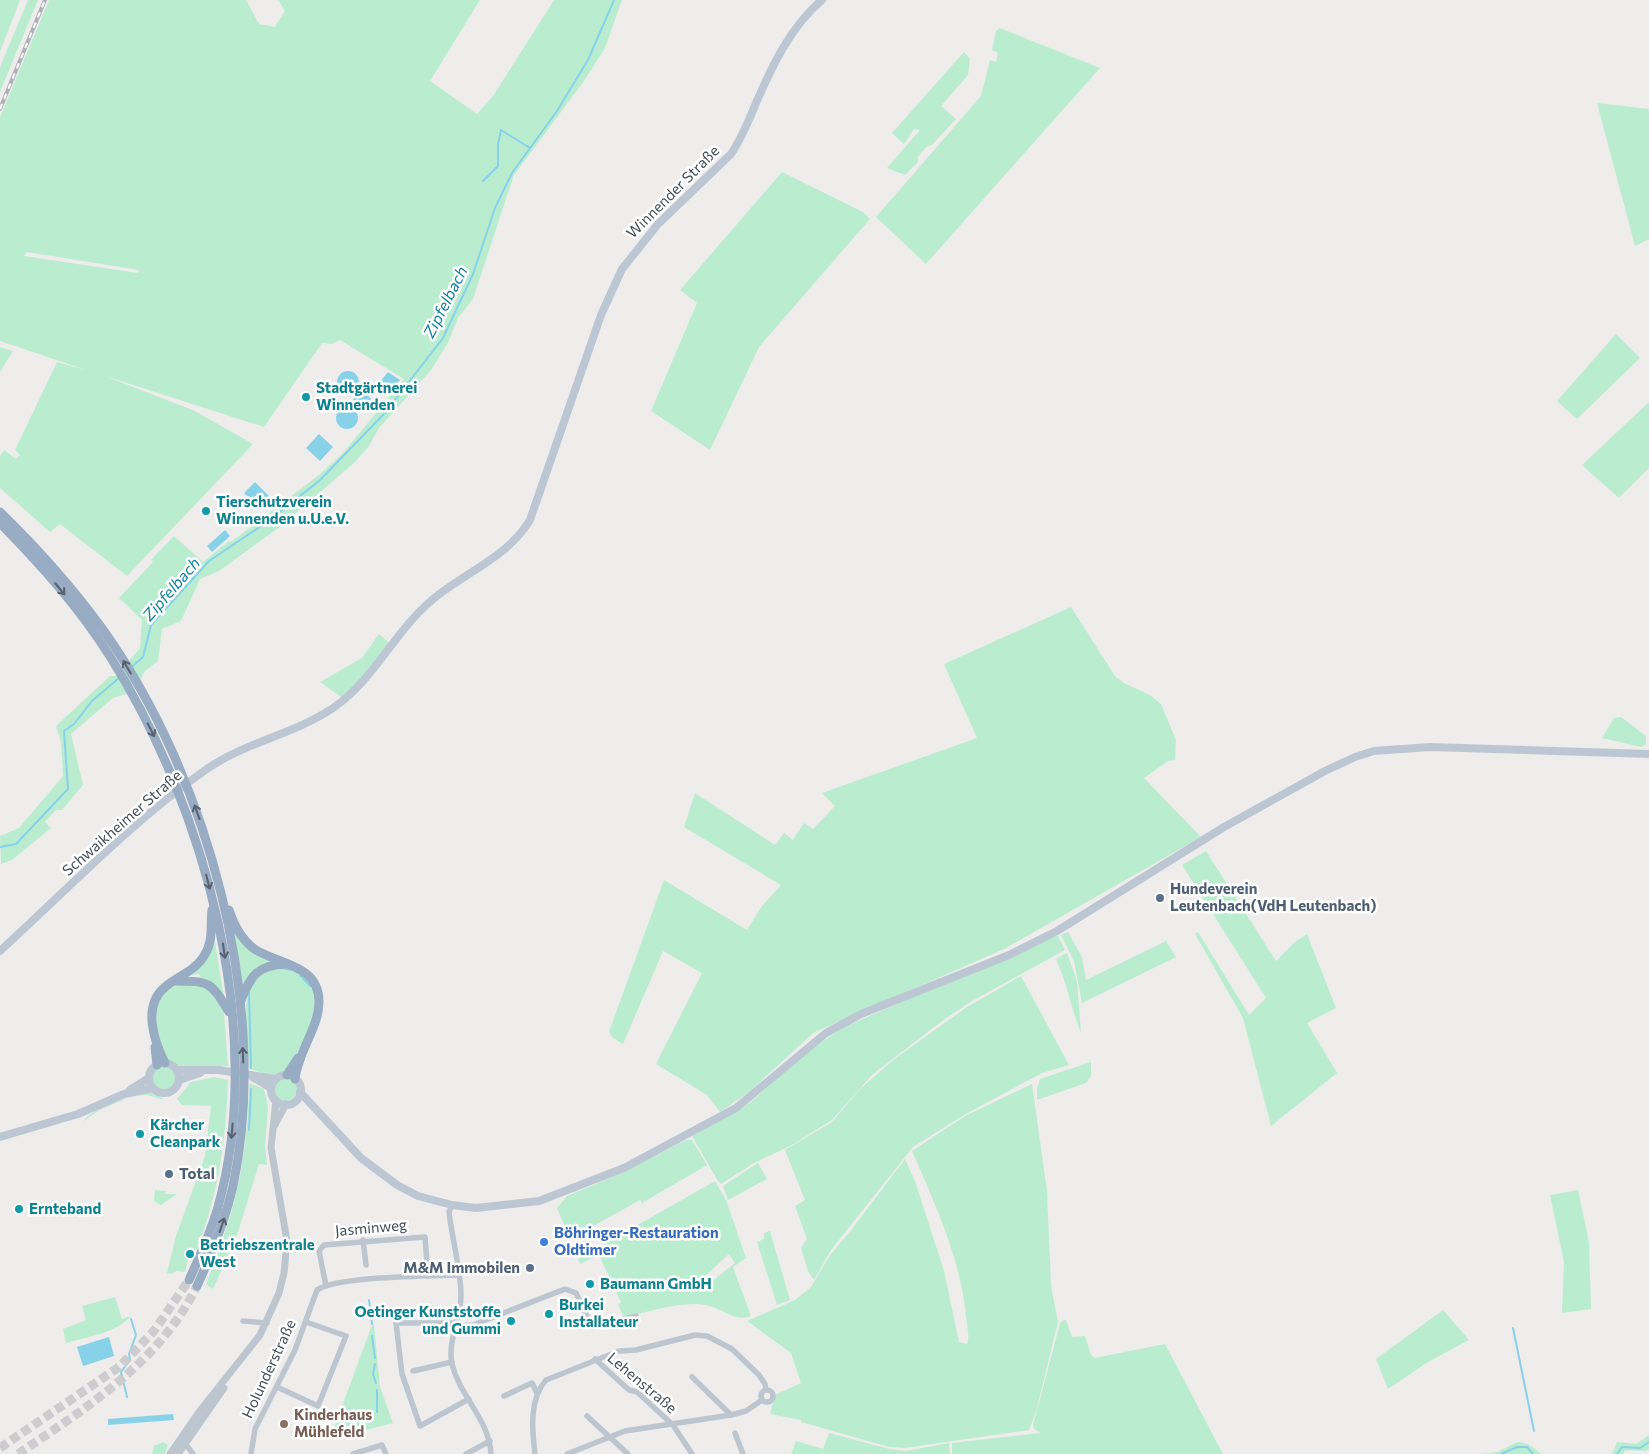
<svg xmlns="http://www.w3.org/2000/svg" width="1649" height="1454" viewBox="0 0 1649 1454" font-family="Commissioner,sans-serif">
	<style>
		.green { fill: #baedd0; fill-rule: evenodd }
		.water { fill: #88d2e9 }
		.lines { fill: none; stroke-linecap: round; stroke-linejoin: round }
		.stream { stroke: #88d2e9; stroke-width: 2 }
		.trunk-tunnel { stroke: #cdcdcf; stroke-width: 9; stroke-dasharray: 9 4.5; stroke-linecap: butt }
		.minor { stroke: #bdc6cf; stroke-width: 5.5 }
		.tertiary { stroke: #bdc6cf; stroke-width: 7 }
		.secondary { stroke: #bdc7d3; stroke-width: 8 }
		.trunk { stroke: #98acc3; stroke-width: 9 }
		.rail-casing { stroke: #aeb1b7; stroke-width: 4 }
		.rail { stroke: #fff; stroke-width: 2; stroke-dasharray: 5.5; stroke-linecap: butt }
		.oneway { stroke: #56626e }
		.culture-dot { fill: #0f9aa8; stroke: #fff; stroke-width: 2 }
		.service-dot { fill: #5c6f8a; stroke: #fff; stroke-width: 2 }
		.shop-dot { fill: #3f7fe0; stroke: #fff; stroke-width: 2 }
		.education-dot { fill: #8d6e63; stroke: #fff; stroke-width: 2 }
		.labels { text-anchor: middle; stroke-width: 5; stroke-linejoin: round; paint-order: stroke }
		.street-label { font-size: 15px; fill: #454f59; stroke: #fff }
		.culture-label { font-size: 15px; font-weight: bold; fill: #0d838f; stroke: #fff; text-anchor: start }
		.service-label { font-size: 15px; font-weight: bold; fill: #4e5e75; stroke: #fff; text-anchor: start }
		.shop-label { font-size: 15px; font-weight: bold; fill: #366cbe; stroke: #fff; text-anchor: start }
		.education-label { font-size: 15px; font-weight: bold; fill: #785e54; stroke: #fff; text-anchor: start }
		.water-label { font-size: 16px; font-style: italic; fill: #0f7fa3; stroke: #fff }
	</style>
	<rect width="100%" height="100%" fill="#efecec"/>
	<!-- green -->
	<g class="green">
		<path d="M0,0H20L0,52Z"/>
		<path d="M28,0H38L0,92V67Z"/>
		<path d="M49,0H246L259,24L275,27L285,11L278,0H480L430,81L477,114L493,96L554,0H622L605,48L584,81L514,175L473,299L458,318L448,343L431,370L379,428L369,446L355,462L281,526L219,571L200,579L181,621L162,629L158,661L145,671L133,692L113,698L71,734L83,785L62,810H56L45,822L51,828L12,860L1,864L0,836L19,828L63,776L61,742L56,726L110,676H116L140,648L142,620L119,598L153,562L151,560L174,536L203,562L229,541L231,542L319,475L343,453L404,379L340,340L332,344L322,343L264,427L105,376L195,411L253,444L127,576L60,524L50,532L0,488V456L4,450L16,459L20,455L15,450L57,362L86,370L0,341V117ZM27,252L139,270L138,273L24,256Z"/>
		<path d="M1000,28L1100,68L926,264L876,217L981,96L990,60L996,62L998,53L992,50L996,31Z"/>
		<path d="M964,52L970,59L968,75L941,106L956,119L932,145L926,147L918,157V162L905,175L887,168L920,130L914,129L904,144L892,133Z"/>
		<path d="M1597,103L1649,109V239L1635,246Z"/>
		<path d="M782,172L863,212L870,219L759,347L710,450L651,411L697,303L680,290Z"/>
		<path d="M1616,334L1640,358L1577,419L1557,401Z"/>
		<path d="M0,347L13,351L0,372Z"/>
		<path d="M1649,402V468L1619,498L1582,465Z"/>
		<path d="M1071,607L1115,676L1124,683L1150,695L1161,704L1176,740L1175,760L1168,761L1144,778L1201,837L1004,949L813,1033L749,1092L720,1112L707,1095L656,1064L702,973L663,951L623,1044L613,1038L609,1032L664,880L747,930L762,906L781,885L684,827L695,793L775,845L784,833L793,840L804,823L813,829L835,806L822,793L977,738L944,664Z"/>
		<path d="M379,634L394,647L361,689L347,701L320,682L362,658Z"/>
		<path d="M1621,717L1646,736V744L1641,747L1602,738L1614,718Z"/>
		<path d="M1206,851L1276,961L1296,941L1307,934L1336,1008L1307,1023L1337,1073L1271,1126L1243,1018L1195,934L1198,932L1249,1015L1266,998L1182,865Z"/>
		<path d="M234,932L272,961L242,987Z"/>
		<path d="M1068,932L1082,957L1086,980L1166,941L1176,957L1082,1003L1074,961L1061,935Z"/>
		<path d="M214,936L224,997L201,979L200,975L196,974L186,977Z"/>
		<path d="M1052,936H1058L1065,950L972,1001L946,1018L873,1074L832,1120L792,1145L754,1163L721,1184L718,1181L692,1136L751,1102L800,1057L842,1028Z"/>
		<path d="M1067,953L1077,981L1081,1033C1071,1008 1067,983 1056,959Z"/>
		<path d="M286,967C339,982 305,1037 290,1067C277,1081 263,1072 249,1069C248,1041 235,986 266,970C271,968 280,968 286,967Z"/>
		<path d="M1021,976L1069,1065L1042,1073L964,1115L913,1147L831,1250L814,1280L808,1271L801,1248L807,1239L795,1206L805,1200L785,1150L832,1122L859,1090L893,1060L967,1007Z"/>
		<path d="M187,982L211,990L224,1012L228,1066C213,1066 195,1071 179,1066C158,1061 151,1014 161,998C167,988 176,985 187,982Z"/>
		<path d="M1091,1062V1076L1086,1083L1037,1100V1089L1040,1079Z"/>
		<circle cx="164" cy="1078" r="12"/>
		<path d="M214,1077L228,1080C226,1138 219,1192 198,1246L197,1250L190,1247L185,1258L188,1260L185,1272L177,1271L170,1274L167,1273L176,1236L205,1156L211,1106L182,1105L177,1099L191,1082Z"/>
		<circle cx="285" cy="1089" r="12"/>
		<path d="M249,1083L264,1089L268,1106L265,1146L267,1165L259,1164L237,1235L213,1289L206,1284L221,1245H224L221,1243C241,1191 248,1138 249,1083Z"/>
		<path d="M1032,1084L1047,1191L1051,1286L1058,1322L1036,1412L1029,1430L905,1448L889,1447L801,1422V1420L770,1414L775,1395L801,1383L791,1353L747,1321L795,1300L811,1287L830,1255L852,1229L905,1159L915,1181L944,1271L959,1342L967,1344C970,1336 967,1326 966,1317C961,1259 935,1204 912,1151L965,1116Z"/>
		<path d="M153,1092L164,1099C157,1099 152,1095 145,1095C131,1095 92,1111 84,1122C87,1108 139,1094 153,1092Z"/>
		<path d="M686,1140H692L707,1165L642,1203L640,1200L570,1239L557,1208L567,1196L622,1173Z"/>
		<path d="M758,1163L767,1179L728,1200L723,1186Z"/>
		<path d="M715,1181L726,1200L746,1258L733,1267L751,1316C734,1322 725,1310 710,1306C684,1299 650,1312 624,1317L618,1305L621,1302L599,1255L580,1264L578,1259ZM729,1254L735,1263L705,1287L700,1281Z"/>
		<path d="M155,1190L166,1191L165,1194H177L161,1205L154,1201Z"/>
		<path d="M1578,1190L1589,1242L1591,1309L1562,1313L1564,1262L1550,1195Z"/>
		<path d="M770,1231L790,1300L777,1305L757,1242L764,1239V1233Z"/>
		<path d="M115,1297L122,1319L131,1316C117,1333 86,1337 66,1343L63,1329L86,1320L82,1306Z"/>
		<path d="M1443,1310L1469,1340L1428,1362L1388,1389L1376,1359Z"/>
		<path d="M1063,1320H1066L1072,1337L1085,1336L1091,1355L1095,1358L1165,1344L1223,1454H952V1443L1041,1433L1034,1429L1033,1425L1060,1323Z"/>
		<path d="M372,1325H374L380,1387L393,1423L330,1439Z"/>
		<path d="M829,1433L889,1449L906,1451L949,1443L950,1454H791L796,1441L823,1449Z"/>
		<path d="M1649,1435V1449L1646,1451L1625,1450L1623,1454H1612L1617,1442L1636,1444Z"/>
		<path d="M163,1442L168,1445L165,1454H152L154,1446Z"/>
		<path d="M1518,1442L1528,1444L1542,1454H1481L1497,1452Z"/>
	</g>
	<!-- water -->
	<g class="water">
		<circle cx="348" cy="382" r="11"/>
		<path d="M388,372L400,380L391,391L384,389L378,384Z"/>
		<circle cx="362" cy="402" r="9"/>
		<circle cx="347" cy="418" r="11"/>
		<path d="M319,434L333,447L320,461L306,448Z"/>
		<path d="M255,482L271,498L261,509L244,493Z"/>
		<path d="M225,530L230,536L212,552L207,546Z"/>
		<path d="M109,1337L114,1356L83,1366L77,1347Z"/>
		<path d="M173,1414L174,1420L108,1425V1419Z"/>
	</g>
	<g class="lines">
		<!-- stream -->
		<g class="stream">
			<path d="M483,181L498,166V144L501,130L530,148"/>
			<path d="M130,668L143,657L151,625L209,561L267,522L319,481L384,414L443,338L473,274L495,208L512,173L557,111L588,60L614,0"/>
			<path d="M0,847L16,844L68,789L64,731L74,724L92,701L119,678"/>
			<path d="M282,968L292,970"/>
			<path d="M300,975L310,986"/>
			<path d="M249,993L251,1068"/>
			<path d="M249,1130L251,1089"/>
			<path d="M369,1300L372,1324"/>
			<path d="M1513,1328L1534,1431"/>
			<path d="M372,1336L375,1358"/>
			<path d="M375,1364L373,1374L376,1383"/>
			<path d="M377,1390V1412"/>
			<path d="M127,1397L121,1372L130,1360L129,1354L136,1335L131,1319"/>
			<path d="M1501,1454L1517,1447H1527L1533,1454"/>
			<path d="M1617,1454L1622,1447L1640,1448L1649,1442"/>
		</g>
		<!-- trunk-tunnel -->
		<g class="trunk-tunnel">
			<path d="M0,1448L119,1367L154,1331L189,1280"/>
			<path d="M18,1454C86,1408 160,1362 197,1286"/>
		</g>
		<!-- minor -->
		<g class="minor">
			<path d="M452,1205L449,1212C452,1239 461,1269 461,1296C461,1318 447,1342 452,1364C460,1397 489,1419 491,1454"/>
			<path d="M363,1240L366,1265"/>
			<path d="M326,1286L319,1251L324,1245L425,1237L428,1276"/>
			<path d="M243,1321L267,1323"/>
			<path d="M457,1323H396L402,1374L420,1426L469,1399"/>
			<path d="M456,1326L473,1325L565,1289L576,1293L592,1327L636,1316"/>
			<path d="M595,1359L629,1390L637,1392L673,1425L692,1454"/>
			<path d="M413,1371L452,1362"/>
			<path d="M692,1377L731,1415"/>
			<path d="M277,1387L318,1406L346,1336L306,1322"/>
			<circle cx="767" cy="1396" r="6"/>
			<path d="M504,1396L532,1383L537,1393"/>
			<path d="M587,1416L628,1454"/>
			<path d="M735,1433L743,1454"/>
			<path d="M184,1442L193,1454"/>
			<path d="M251,1454L255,1429L295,1350L317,1290C337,1276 430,1276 459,1275"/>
			<path d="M353,1454L382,1445L386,1454"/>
			<path d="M466,1454L490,1441"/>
			<path d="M535,1454C532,1430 529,1399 546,1380L619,1351L636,1350L695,1335L707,1336L732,1349L759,1375L765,1384L766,1389"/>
			<path d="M567,1454L625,1431L731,1415L746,1411L762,1400"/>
		</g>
		<!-- tertiary -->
		<g class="tertiary">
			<path d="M275,1125L286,1104"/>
			<path d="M170,1454L199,1412L260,1335L279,1293L284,1273L287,1241L271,1148L276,1100"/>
			<path d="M178,1454L224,1388"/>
		</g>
		<!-- secondary -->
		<g class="secondary">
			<path d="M0,951C67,890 130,823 204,771C244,742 293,735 333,708C374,680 394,632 432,600C465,572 507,558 530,520L601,315L622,269L658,224L731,154C742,138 749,120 756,103C772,66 791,26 822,0"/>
			<circle cx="164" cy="1078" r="15"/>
			<path d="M177,1070H219L276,1079"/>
			<circle cx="286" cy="1090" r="15"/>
			<path d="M251,1076L271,1088"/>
			<path d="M179,1080L200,1073"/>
			<path d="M130,1090L149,1078"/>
			<path d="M300,1092L361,1158L397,1185L418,1196L452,1205L476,1208L539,1201L624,1168L736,1108L826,1033L861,1014L1009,955L1057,931L1224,827L1325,771L1355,757L1374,751L1430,747L1649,754"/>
			<path d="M0,1137L78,1114L124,1094L153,1088"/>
		</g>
		<!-- trunk -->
		<g class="trunk">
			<path d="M0,512C37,548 71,586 101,627C208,775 271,1006 233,1186C225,1221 212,1253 197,1286"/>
			<path d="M0,523C41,565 80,608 111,658C205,808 267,1032 218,1207C211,1232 200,1256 189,1280"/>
			<path d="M229,910C234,925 242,941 256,950C281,965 319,965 319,1002C319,1027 298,1052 295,1079"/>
			<path d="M175,981C210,981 211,982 229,1012"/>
			<path d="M240,1003C250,977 256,965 286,964"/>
			<path d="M155,1047L157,1065"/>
			<path d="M165,1063C154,1041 142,1006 165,987C178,976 195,971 204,956C214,940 210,927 212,910"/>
			<path d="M287,1075L298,1058"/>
		</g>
		<!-- rail casing -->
		<g class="rail-casing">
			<path id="rail" d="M0,109L45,0"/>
		</g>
		<!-- rail -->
		<use href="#rail" class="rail"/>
	</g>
	<!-- one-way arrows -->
	<defs><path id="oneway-shaft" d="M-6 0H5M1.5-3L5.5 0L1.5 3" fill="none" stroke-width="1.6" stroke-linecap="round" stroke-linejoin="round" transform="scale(1.25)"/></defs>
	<g class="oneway">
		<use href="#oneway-shaft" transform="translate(60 589) rotate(50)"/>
		<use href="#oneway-shaft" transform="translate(127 667) rotate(-121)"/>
		<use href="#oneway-shaft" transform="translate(151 730) rotate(63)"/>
		<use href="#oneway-shaft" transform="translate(197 812) rotate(-110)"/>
		<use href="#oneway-shaft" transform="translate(208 882) rotate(76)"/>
		<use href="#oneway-shaft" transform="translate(224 951) rotate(82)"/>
		<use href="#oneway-shaft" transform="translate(243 1055) rotate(-92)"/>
		<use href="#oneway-shaft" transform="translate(232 1131) rotate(95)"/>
		<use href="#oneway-shaft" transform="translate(222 1225) rotate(-71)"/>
	</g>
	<!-- markers -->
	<g class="culture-dot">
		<circle cx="306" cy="397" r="5"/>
		<circle cx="206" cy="511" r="5"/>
		<circle cx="140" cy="1134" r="5"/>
		<circle cx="19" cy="1209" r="5"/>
		<circle cx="190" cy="1254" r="5"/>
		<circle cx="590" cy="1284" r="5"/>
		<circle cx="549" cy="1314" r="5"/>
		<circle cx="511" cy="1321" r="5"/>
	</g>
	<g class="service-dot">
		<circle cx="1160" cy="898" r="5"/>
		<circle cx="169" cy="1174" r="5"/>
		<circle cx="530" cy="1268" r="5"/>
	</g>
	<circle class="shop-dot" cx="544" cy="1242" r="5"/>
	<circle class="education-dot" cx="284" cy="1424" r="5"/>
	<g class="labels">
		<!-- street labels -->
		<g class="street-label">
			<text transform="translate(673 192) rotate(-45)" y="5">Winnender Straße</text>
			<text transform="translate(122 823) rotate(-41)" y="5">Schwaikheimer Straße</text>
			<text transform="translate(371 1228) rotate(-5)" y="5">Jasminweg</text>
			<text transform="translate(269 1369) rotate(-65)" y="5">Holunderstraße</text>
			<text transform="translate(642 1383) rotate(40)" y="5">Lehenstraße</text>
		</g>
		<!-- culture labels -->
		<g class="culture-label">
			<text x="316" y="393">Stadtgärtnerei<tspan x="316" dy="17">Winnenden</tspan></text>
			<text x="216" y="507">Tierschutzverein<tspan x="216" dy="17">Winnenden u.U.e.V.</tspan></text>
			<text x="150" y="1130">Kärcher<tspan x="150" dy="17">Cleanpark</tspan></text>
			<text x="29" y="1214">Ernteband</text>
			<text x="200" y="1250">Betriebszentrale<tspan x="200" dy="17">West</tspan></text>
			<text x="600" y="1289">Baumann GmbH</text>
			<text x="559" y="1310">Burkei<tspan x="559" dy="17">Installateur</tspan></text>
			<text x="501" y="1317" text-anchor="end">Oetinger Kunststoffe<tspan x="501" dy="17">und Gummi</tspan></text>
		</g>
		<!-- service labels -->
		<g class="service-label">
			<text x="1170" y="894">Hundeverein<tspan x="1170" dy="17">Leutenbach(VdH Leutenbach)</tspan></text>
			<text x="179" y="1179">Total</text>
			<text x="520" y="1273" text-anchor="end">M&amp;M Immobilen</text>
		</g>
		<!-- shop labels -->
		<g class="shop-label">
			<text x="554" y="1238">Böhringer-Restauration<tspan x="554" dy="17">Oldtimer</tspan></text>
		</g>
		<!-- education labels -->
		<g class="education-label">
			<text x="294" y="1420">Kinderhaus<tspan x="294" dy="17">Mühlefeld</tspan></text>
		</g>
		<!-- water labels -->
		<g class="water-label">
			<text transform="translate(445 302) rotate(-63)" y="6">Zipfelbach</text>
			<text transform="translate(171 589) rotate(-49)" y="6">Zipfelbach</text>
		</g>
	</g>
</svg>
